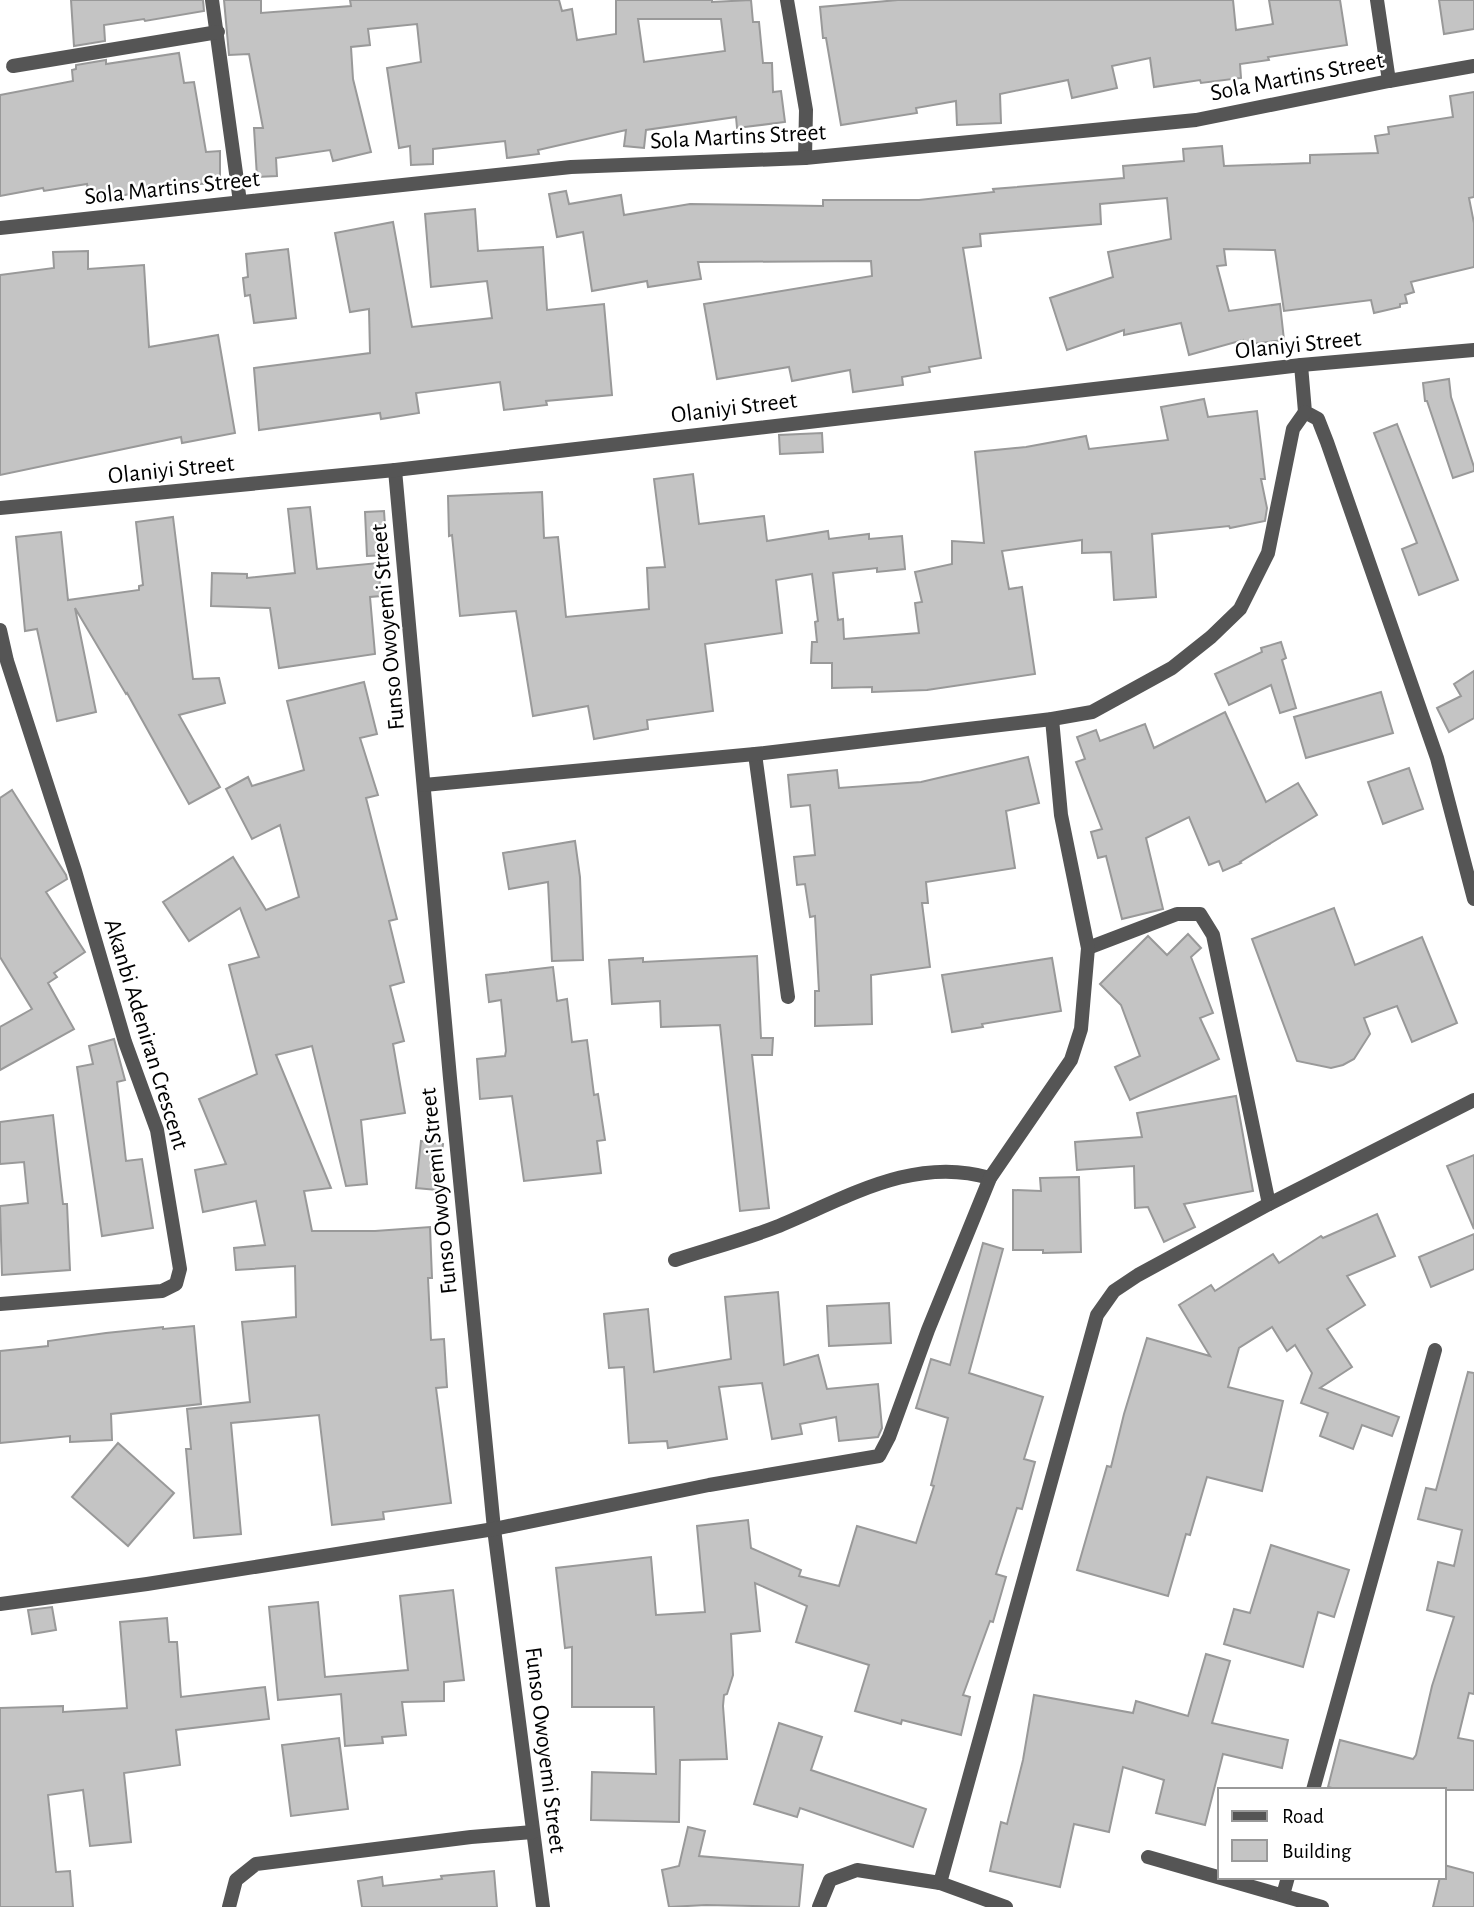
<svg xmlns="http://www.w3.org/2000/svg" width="1474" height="1907" viewBox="0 0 1474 1907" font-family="'Alegreya Sans',sans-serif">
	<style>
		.building { fill: #c4c4c4; stroke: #999; stroke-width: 2; fill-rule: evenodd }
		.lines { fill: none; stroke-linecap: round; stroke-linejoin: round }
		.minor { stroke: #555; stroke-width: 14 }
		.tertiary { stroke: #555; stroke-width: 14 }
		.labels { text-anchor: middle; stroke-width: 5; stroke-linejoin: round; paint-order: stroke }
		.street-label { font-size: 24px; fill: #000; stroke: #fff }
	</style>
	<rect width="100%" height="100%" fill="#fff"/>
	<!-- building -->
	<g class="building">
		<path d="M71,0H203L204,11L145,21L144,19L104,25L105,41L74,46Z"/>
		<path d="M224,0H261V13L351,6L350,0H559L562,11L572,9L577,40L616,34V0H712V2L751,0L753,22H759L763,63H772L773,92L781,91L785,122L737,128L736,117L646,130L644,148L624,146L626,130L538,150L539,154L507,158L505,141L433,149V164L411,165L410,146L399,148L387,68L421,62L417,24L368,29L370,45L351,47L353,79L371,152L333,161L330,150L276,158L277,176L257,177L254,128H263L249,54L229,55ZM638,19H721L725,51L644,62Z"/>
		<path d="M898,0H1233L1236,30L1273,24L1269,0H1340L1347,45L1268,57L1269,60L1240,64L1241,78L1201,83L1200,80L1154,87L1150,58L1112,66L1117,88L1072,98L1068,80L1000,94L1001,123L957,125L956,101L916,108L917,113L841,125L826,38H823L820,7Z"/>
		<path d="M1439,0H1474V29L1444,34Z"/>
		<path d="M179,53L184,83L194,82L206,152L220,151V183L198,184V192H170V186L90,202L87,184L44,191L43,188L0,196V95L73,81L72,70L76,69V65L106,60V64Z"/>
		<path d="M1474,92V197L1469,198L1474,223V267L1411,282L1414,292L1405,295L1407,303L1400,304V307L1374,313L1371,300L1284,311L1275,250L1224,249L1226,265L1217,266L1229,311L1280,304L1284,340L1243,345V340L1189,355L1181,323L1124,335V330L1067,350L1050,298L1113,277L1108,252L1171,239L1167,198L1100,204L1101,224L980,234L981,246L963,248L981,358L929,367L930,372L902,377L903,385L853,392L850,370L792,381L789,367L717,379L704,304L872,276L871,261L698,262L701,279L648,287L647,281L592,291L583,232L557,237L549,194L566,191L569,204L621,195L624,215L690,204L823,206V200H919L994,192L993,189L1124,178L1123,166L1184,161L1183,149L1222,146L1224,166L1310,163V155L1378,153L1375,136L1389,134L1388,127L1453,117L1450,96Z"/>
		<path d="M475,209L478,251L543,247L547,310L604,304L612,395L546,401L547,405L504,410L500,382L416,393L419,413L381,419L380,413L259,430L254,368L370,353L369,309L350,312L335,233L393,222L412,327L492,318L487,281L431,287L425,214Z"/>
		<path d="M288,249L296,318L254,323L250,295L245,296L243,278L248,277L246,254Z"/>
		<path d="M88,251V269L144,265L149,347L218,335L235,433L182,443L181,437L0,475V275L54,268L53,252Z"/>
		<path d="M1449,379L1451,397L1474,467V471L1453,478L1427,401H1425L1423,383Z"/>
		<path d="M1204,399L1208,417L1257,411L1265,479H1261L1267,508L1265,521L1230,528L1229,526L1152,534L1156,597L1114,600L1111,552L1082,553V540L1002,551L1009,589L1022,587L1035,674L927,690L872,692V687L832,688V663H811L812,642H817L815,622L818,621L812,574L776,580L782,633L705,644L713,711L647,720L648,729L594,739L588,706L533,716L516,611L460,616L452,535L449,536L448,496L542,492L544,538L558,537L566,617L649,609L647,568L665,567L654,479L693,474L699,524L764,516L767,541L828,531L829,539L869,534V539L902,536L905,569L877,572V568L833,573L838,620L843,619L844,639L919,633L915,603L922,602L915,572L952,564V541L984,543L975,452L1026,447L1086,436L1089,449L1168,440L1161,407Z"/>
		<path d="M1397,424L1458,580L1419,595L1402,549L1417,543L1374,433Z"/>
		<path d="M822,433L823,452L780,454L779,435Z"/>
		<path d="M310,507L317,569L378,563L381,596L370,597L375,654L279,668L270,608L211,606L212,573L247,574V578L295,573L288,509Z"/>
		<path d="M384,511L387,555L367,556L365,512Z"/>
		<path d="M173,517L193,679L219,678L225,703L179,715L220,787L189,804L127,693L126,694L75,608L96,712L57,721L37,629L25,631L16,537L61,532L68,600L139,590V586L143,585L136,522Z"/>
		<path d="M1281,642L1286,658L1282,660L1296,708L1280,713L1271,685L1229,705L1215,674L1262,652L1261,648Z"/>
		<path d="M1474,671V718L1449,732L1437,708L1461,696L1454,684Z"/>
		<path d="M364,682L377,734L360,738L378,795L366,798L397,919L389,921L404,982L390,986L404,1041L393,1044L405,1113L361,1120L367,1184L346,1186L312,1046L276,1055L331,1188L304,1191L312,1231H375L430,1227L432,1278H428L431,1340L444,1339L447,1387L436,1388L451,1503L383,1512L384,1519L332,1525L319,1415L231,1423L241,1534L194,1538L186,1449H191L187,1409L250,1402L242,1322L296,1317L295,1266L236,1270L234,1248L265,1245L256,1201L203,1212L195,1170L226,1164L199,1099L257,1074L229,965L259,957L240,908L189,941L163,902L233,857L266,910L299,897L280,825L252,839L226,789L248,777L252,786L304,770L287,701Z"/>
		<path d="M1381,692L1393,733L1306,758L1294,717Z"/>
		<path d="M1225,712L1266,802L1298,783L1317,815L1240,862L1241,863L1223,871L1219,861L1209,865L1189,817L1146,838L1163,909L1122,919L1106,856L1098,858L1091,832L1102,829L1076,762L1085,759L1077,737L1096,730L1100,741L1145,724L1154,748Z"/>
		<path d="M1028,757L1039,803L1006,811L1015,868L926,882L928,903H922L930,967L871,975L872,1024L815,1026V991H819L815,916L810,917L805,884L797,885L794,857L815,855L810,805L791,807L788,775L837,770L839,788L921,782Z"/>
		<path d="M1409,768L1423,809L1383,824L1368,782Z"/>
		<path d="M12,790L66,875L67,879L46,892L85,952L54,973L57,977L48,983L74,1029L0,1070V1027L32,1009L0,957V798Z"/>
		<path d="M575,841L580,877L583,960L552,961L548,882L509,889L503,853Z"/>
		<path d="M1334,908L1355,965L1422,937L1457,1023L1412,1042L1397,1006L1364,1018L1370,1034L1354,1059L1343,1065L1331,1068L1297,1061L1252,939Z"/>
		<path d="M1188,934L1201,948L1191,957L1213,1013L1200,1018L1219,1059L1130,1100L1115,1067L1140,1056L1121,1005L1100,984L1148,936L1167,955Z"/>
		<path d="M757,956L761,1038H773L772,1055H752L769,1208L740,1211L720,1025L661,1027L660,1001L612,1004L609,960L643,958V962Z"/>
		<path d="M1052,958L1061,1011L982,1024L983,1027L952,1032L942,975Z"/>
		<path d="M553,967L557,1001L567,999L572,1042L587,1040L594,1095L598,1094L605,1140L597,1141L601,1173L524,1181L512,1096L480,1099L477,1059L505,1056L506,1051L501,1000L489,1002L486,975Z"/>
		<path d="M114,1039L125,1080L117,1082L126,1161L142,1159L153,1228L102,1236L77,1067L93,1064L89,1046Z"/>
		<path d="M1236,1096L1253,1191L1184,1204L1195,1227L1164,1242L1148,1207L1135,1208L1134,1166L1077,1170L1075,1142L1142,1137L1137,1113Z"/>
		<path d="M53,1115L63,1204H67L70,1270L2,1275L0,1206L28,1203L24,1162L0,1164V1122Z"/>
		<path d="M421,1141L443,1144L437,1190L416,1188Z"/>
		<path d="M1474,1155V1229L1447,1166Z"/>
		<path d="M1079,1177L1081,1252L1043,1253V1250H1013V1190L1041,1191L1040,1178Z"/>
		<path d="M1377,1214L1395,1256L1347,1276L1365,1305L1327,1329L1352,1367L1320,1388L1399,1417L1392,1436L1362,1425L1353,1449L1320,1436L1328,1413L1301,1403L1312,1373L1295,1345L1287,1351L1272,1327L1239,1348L1228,1387L1283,1401L1262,1491L1207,1477L1190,1535L1186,1534L1168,1596L1077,1570L1107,1466L1111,1467L1124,1414L1147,1338L1210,1356L1179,1305L1211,1285L1215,1291L1273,1254L1279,1263L1321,1236L1323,1238Z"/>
		<path d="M1474,1234V1269L1431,1287L1419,1257Z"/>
		<path d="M983,1243L1003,1249L969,1373L1043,1397L1024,1459L1035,1462L1022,1509L1017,1508L996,1574L1006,1577L993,1622L990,1621L963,1695L970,1697L961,1735L902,1720L901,1724L855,1711L869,1665L796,1642L807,1606L755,1583L760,1631L731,1634L733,1675L727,1694L724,1695L723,1706L727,1759L680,1760L679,1822L591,1820L592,1772L656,1774L654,1707H572V1647L565,1648L556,1568L651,1557L656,1615L705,1612L697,1526L748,1520L751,1548L801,1570L799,1576L839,1586L857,1526L916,1543L934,1486L931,1485L948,1418L916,1408L931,1359L950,1365Z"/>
		<path d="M778,1292L784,1365L818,1355L827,1389L878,1384L882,1428L878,1437L839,1441L836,1417L800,1424L802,1434L772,1439L762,1383L719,1387L727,1439L668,1448L667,1441L629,1443L624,1367L609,1368L604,1314L648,1309L654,1372L731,1359L725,1297Z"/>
		<path d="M889,1303L891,1343L829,1346L827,1306Z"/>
		<path d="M194,1326L201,1404L111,1414L112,1440L70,1442V1436L0,1443V1351L48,1346V1341L106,1333L163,1327V1329Z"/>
		<path d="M1468,1372L1474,1373V1694L1469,1693L1458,1738L1474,1741V1790H1340L1328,1787L1340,1740L1413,1759L1416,1755L1432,1686L1454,1617L1427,1610L1438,1562L1454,1566L1462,1530L1418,1519L1426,1488L1436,1490Z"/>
		<path d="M118,1443L174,1493L128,1546L72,1497Z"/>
		<path d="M1271,1545L1349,1570L1334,1617L1318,1612L1303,1667L1224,1644L1234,1609L1250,1613Z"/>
		<path d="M453,1590L464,1680L444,1682V1701L402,1702L406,1735L382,1737L383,1743L345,1746L341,1694L278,1700L269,1607L318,1602L325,1677L408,1670L400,1596Z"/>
		<path d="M52,1607L56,1630L32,1634L28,1610Z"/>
		<path d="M167,1618L169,1642H177L181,1697L265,1687L269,1719L176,1730L180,1765L124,1773L131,1842L90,1846L83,1790L48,1795L56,1872L70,1871L73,1907H0V1708L63,1706V1712L127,1708L120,1622Z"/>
		<path d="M1206,1654L1230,1661L1212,1723L1288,1740L1282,1768L1223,1754L1205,1825L1156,1813L1164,1780L1123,1767L1109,1832L1074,1824L1060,1887L990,1871L1001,1822L1007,1824L1023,1760L1034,1695L1133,1713L1136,1701L1188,1716Z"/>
		<path d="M779,1723L822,1737L811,1770L926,1809L913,1847L800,1808L797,1817L754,1804Z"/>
		<path d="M339,1738L348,1809L291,1816L282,1745Z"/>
		<path d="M688,1827L705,1831L699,1856L803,1865L799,1907L706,1905L669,1907L662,1870L679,1866Z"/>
		<path d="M1444,1865L1474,1873V1907H1433L1440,1877H1444Z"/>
		<path d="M494,1871L497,1907H362L358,1881L382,1877L383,1886L442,1879L441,1876Z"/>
	</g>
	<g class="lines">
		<!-- minor -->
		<g class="minor">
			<path d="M212,0L240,202"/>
			<path d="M787,0L806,110L805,158"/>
			<path d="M1377,0L1389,81"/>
			<path d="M13,66L218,32"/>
			<path d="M0,228L571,167L805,158L1196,120L1389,81L1474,66"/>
			<path d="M1301,365L1305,412L1318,419L1327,442L1437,758L1474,899"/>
			<path d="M395,470L450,1078L494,1529L543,1907"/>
			<path d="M0,630L7,661L75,871L125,1042L157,1130L180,1269L176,1284L162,1291L0,1304"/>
			<path d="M755,754L788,997"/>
			<path d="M424,785L755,754L1052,719L1092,712L1172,668L1211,637L1240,609L1268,553L1293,429L1305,412"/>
			<path d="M1088,948L1177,914H1200L1213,935L1269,1204"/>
			<path d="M675,1260C708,1249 743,1240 776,1227C845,1199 913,1155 990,1178"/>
			<path d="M0,1604L147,1584L494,1529L709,1485L879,1456L889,1437L928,1330L990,1178L1071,1060L1081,1029L1088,948L1061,815L1052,719"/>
			<path d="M1313,1790L1435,1350"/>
			<path d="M1148,1857L1322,1907"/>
			<path d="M940,1883L1097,1315L1114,1291L1138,1275L1269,1204L1474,1100"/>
			<path d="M1283,1895L1288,1877"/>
			<path d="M229,1907L236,1880L256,1864L471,1837L533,1832"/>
			<path d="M819,1907L830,1880L857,1870L940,1883L1006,1907"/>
		</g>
		<!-- tertiary -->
		<path class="tertiary" d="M0,508L395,470L1301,365L1474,350"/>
	</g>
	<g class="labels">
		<!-- street labels -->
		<g class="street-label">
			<text transform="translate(1297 76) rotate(-11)" y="8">Sola Martins Street</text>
			<text transform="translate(738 136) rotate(-3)" y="8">Sola Martins Street</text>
			<text transform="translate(172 187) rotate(-6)" y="8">Sola Martins Street</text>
			<text transform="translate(1298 344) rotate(-6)" y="8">Olaniyi Street</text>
			<text transform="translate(734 407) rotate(-7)" y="8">Olaniyi Street</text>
			<text transform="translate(171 469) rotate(-6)" y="8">Olaniyi Street</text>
			<text transform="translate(387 627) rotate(-95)" y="8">Funso Owoyemi Street</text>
			<text transform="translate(147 1034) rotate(73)" y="8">Akanbi Adeniran Crescent</text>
			<text transform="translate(438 1191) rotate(-96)" y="8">Funso Owoyemi Street</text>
			<text transform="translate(546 1750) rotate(83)" y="8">Funso Owoyemi Street</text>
		</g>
	</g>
	<!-- legend -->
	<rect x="1218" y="1788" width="228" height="91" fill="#ffffff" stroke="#999999" stroke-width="2"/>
	<rect x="1232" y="1811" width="35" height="10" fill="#555555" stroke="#999999" stroke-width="2"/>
	<text x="1282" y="1823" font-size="21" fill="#000000">Road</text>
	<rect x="1232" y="1840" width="35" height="21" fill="#c4c4c4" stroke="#999999" stroke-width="2"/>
	<text x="1282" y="1858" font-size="21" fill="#000000">Building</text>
</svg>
